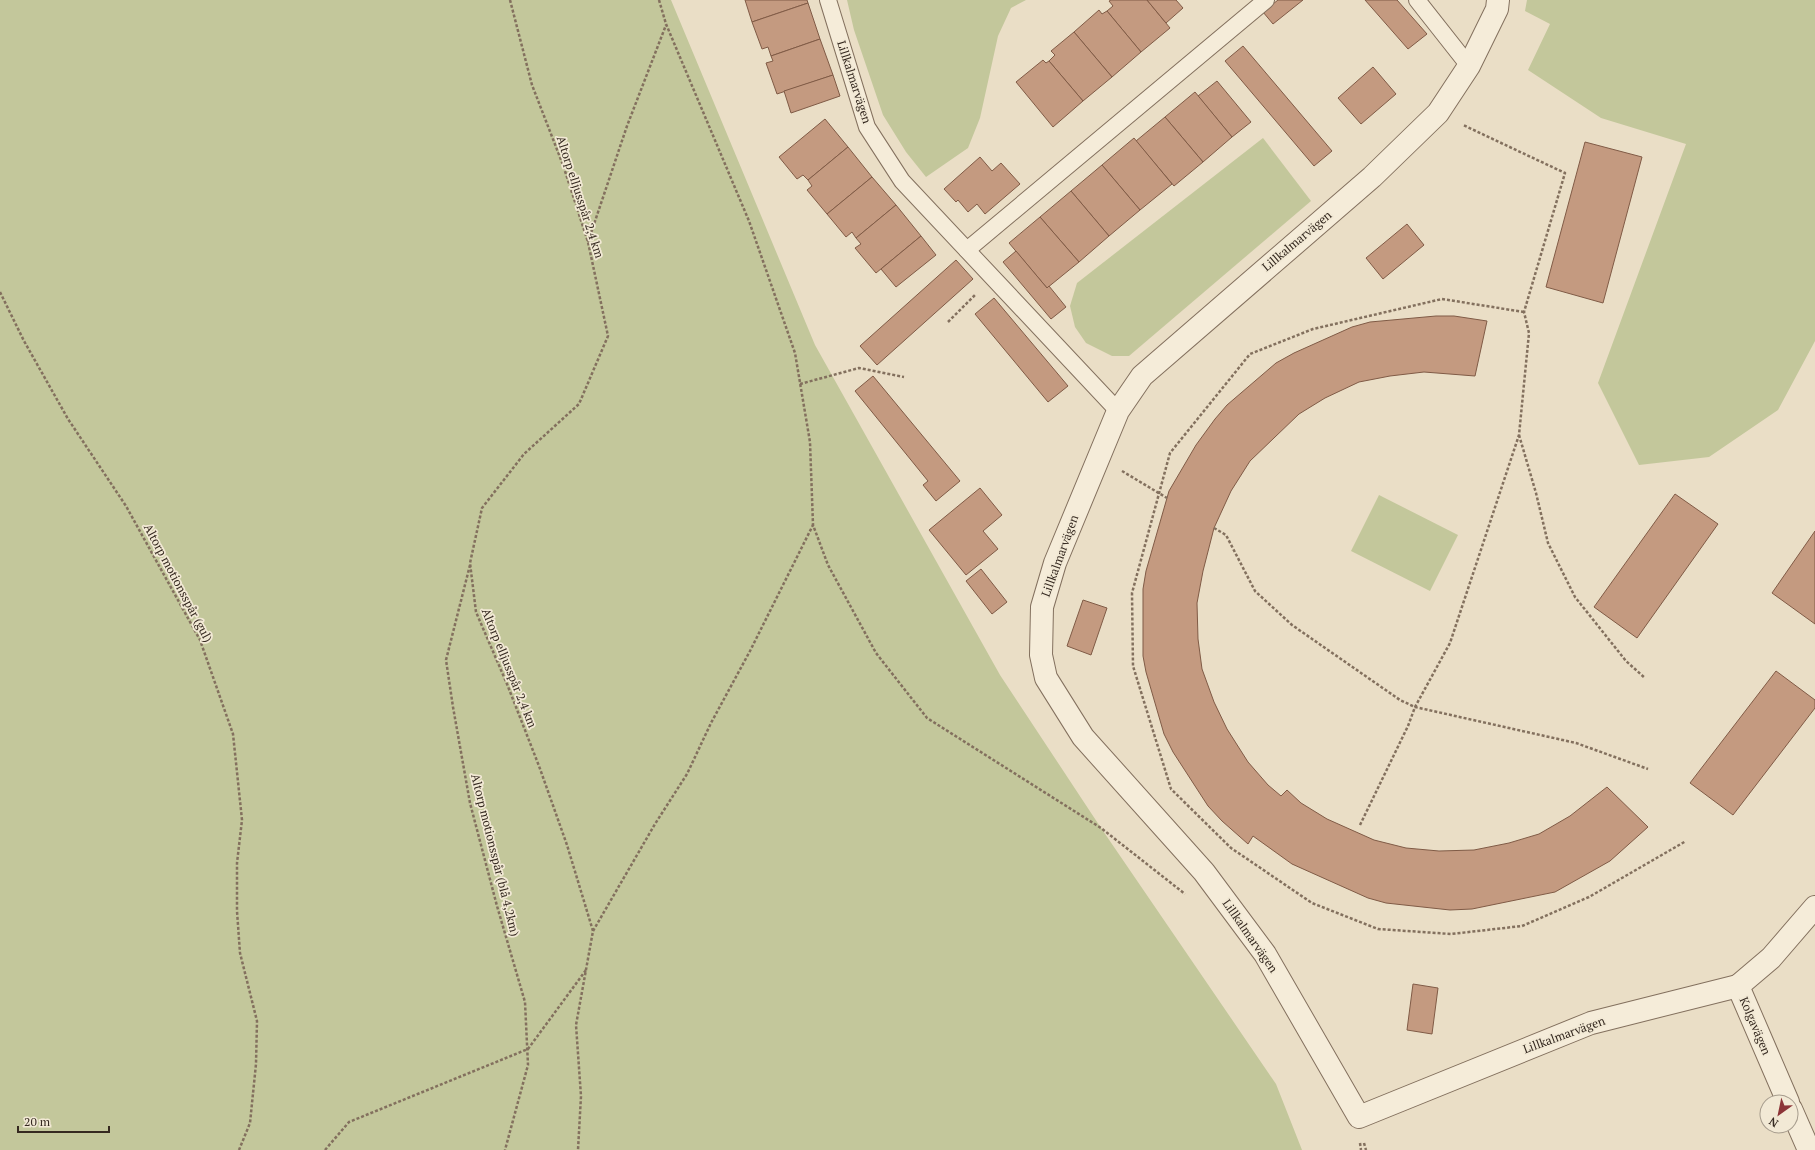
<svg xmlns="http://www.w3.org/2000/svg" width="1815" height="1150" viewBox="0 0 1815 1150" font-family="'PT Serif',serif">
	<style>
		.green { fill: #c3c79b }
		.building { fill: #c49a80; stroke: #805b46 }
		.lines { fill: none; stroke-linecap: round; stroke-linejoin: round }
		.service-casing { stroke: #83705e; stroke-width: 18 }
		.minor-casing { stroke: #83705e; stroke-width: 24 }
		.path { stroke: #83705e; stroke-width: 2.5; stroke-dasharray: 3 2; stroke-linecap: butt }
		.service { stroke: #f5ecd9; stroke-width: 16 }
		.minor { stroke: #f5ecd9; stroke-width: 22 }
		.labels { text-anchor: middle; stroke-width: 3.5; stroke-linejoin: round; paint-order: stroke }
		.street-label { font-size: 12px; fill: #352920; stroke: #f2e9d5 }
	</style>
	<rect width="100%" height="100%" fill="#eadec6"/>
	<!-- green -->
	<g class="green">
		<path d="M0,0H671L815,345L1000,675L1101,828L1276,1084L1302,1150H0Z"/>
		<path d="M847,0H1026L1011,8L998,36L980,118L968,148L926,177L906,152L883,115L854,30Z"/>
		<path d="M1527,0H1815V341L1778,410L1709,457L1639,465L1598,383L1686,144L1601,118L1528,70L1550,24L1525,11Z"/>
		<path d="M1263,138L1311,201L1129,356H1112L1086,343L1075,327L1070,306L1077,283Z"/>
		<path d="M1379,495L1458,535L1430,591L1351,551Z"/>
	</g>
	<!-- building -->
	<g class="building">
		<path d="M745,0H807L808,3L752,22Z"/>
		<path d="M1111,0H1147L1170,28L1141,52L1107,11L1113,6L1109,1Z"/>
		<path d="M1147,0H1176L1183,8L1166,23Z"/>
		<path d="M1278,0H1303L1273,24L1263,12Z"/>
		<path d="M1365,0H1397L1427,34L1408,49Z"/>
		<path d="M808,3L820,39L771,56L768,47L762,49L752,22Z"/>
		<path d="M1099,10L1102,14L1107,11L1141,52L1112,77L1074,32Z"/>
		<path d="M1074,32L1112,77L1083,101L1049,61L1055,55L1051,51Z"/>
		<path d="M820,39L833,75L777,94L766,63L773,61L771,56Z"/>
		<path d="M1243,46L1332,151L1314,166L1225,61Z"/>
		<path d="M1043,60L1046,63L1049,61L1083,101L1053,127L1016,82Z"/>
		<path d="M1373,67L1396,94L1361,124L1338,98Z"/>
		<path d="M833,75L840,96L791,113L784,91Z"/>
		<path d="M1217,81L1251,122L1232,137L1198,96Z"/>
		<path d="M1195,92L1232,137L1203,162L1165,117Z"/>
		<path d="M1165,117L1203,162L1174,186L1136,141Z"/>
		<path d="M825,119L848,147L808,180L803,175L797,179L779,157Z"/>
		<path d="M1134,138L1172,184L1140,210L1102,165Z"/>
		<path d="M1585,142L1642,157L1603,303L1546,287Z"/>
		<path d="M848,147L872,177L827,214L807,190L812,186L808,180Z"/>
		<path d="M980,157L992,171L1001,163L1020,184L985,214L977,204L968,212L958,200L956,202L944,189Z"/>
		<path d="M1102,165L1140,210L1109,236L1071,191Z"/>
		<path d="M872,177L896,205L856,238L852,232L846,237L827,214Z"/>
		<path d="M1071,191L1109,236L1079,262L1040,217Z"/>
		<path d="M896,205L921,236L876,273L855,248L861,244L856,238Z"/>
		<path d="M1040,217L1079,262L1047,288L1009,243Z"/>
		<path d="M1407,224L1424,245L1383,279L1366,258Z"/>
		<path d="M921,236L936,255L896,287L881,269Z"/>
		<path d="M1016,251L1047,288L1049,286L1066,307L1051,319L1003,262Z"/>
		<path d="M956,260L973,279L877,365L860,346Z"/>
		<path d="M994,298L1068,386L1048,402L975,314Z"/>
		<path d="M1436,316H1454L1487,321L1475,376L1424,372L1390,376L1359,382L1325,398L1299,414L1250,461L1231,491L1214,528L1203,571L1197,603L1198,639L1202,669L1214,702L1227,729L1248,762L1268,785L1281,796L1287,790L1301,803L1327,819L1374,840L1406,848L1439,851L1474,850L1509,843L1539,834L1570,816L1607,787L1648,827L1610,861L1555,892L1472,909L1450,910L1386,903L1368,898L1292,864L1253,836L1248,844L1222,821L1208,806L1173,752L1164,734L1146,672L1143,656V589L1146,571L1169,491L1196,445L1215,419L1227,405L1276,363L1294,353L1352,327L1370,322Z"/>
		<path d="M873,376L960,481L936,501L923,485L928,481L855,391Z"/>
		<path d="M980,488L1002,515L983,531L998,549L966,575L929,530Z"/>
		<path d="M1675,494L1718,524L1637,638L1594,607Z"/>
		<path d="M1815,531V624L1772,593Z"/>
		<path d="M981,569L1007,602L992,614L966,581Z"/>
		<path d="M1083,600L1107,608L1091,655L1067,646Z"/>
		<path d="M1776,671L1815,700V708L1733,815L1690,783Z"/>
		<path d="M1413,984L1438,988L1432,1034L1407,1030Z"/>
	</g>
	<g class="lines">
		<!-- service casing -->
		<g class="service-casing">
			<g id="service">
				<path d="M828,0L867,127L902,181L1118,411"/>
				<path d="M1417,0L1469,66"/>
				<path d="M967,250L1266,0"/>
			</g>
		</g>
		<!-- minor casing -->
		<g class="minor-casing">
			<g id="minor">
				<path d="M1498,0L1497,9L1469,66L1438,113L1372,177L1142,376L1118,411L1055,563L1042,607L1041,655L1046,678L1083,737L1204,872L1265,954L1359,1117L1591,1023L1738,986"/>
				<path d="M1788,1102L1738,986L1771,958L1815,907"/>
				<path d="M1791,1109L1809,1150"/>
			</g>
		</g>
		<!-- path -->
		<g class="path">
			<path d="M510,0L532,85L563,165L588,242L608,336L579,404L524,454L482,508L470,563L476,612L507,684L539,766L567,845L593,931L576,1025L581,1096L578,1150"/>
			<path d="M659,0L666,24L749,221L795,353L810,442L813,525L828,565L876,653L927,718L1101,828L1185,894"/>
			<path d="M588,242L627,126L666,25"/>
			<path d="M0,292L24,341L68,419L126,506L200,640L233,734L242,820L237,863V911L240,953L257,1021L256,1064L250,1123L239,1150"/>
			<path d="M1524,312L1442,299L1313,329L1250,354L1170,453L1132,593L1133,666L1171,789L1231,848L1312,903L1378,929L1451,934L1522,926L1589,897L1686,841"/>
			<path d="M948,322L976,294"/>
			<path d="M800,384L859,368L904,377"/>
			<path d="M1519,435L1536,493L1548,543L1575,597L1626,661L1645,678"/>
			<path d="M1122,471L1167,498"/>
			<path d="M1214,528L1226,535L1255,591L1292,625L1400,700L1415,707L1576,743L1648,769"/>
			<path d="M470,565L446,660L453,707L470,803L497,906L525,1002L528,1065L505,1150"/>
			<path d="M1360,825L1408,726L1415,707L1450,643L1519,435L1529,333L1524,312L1565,173L1463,125"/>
			<path d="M593,931L655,824L687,774L711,723L750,651L813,525"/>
			<path d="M1360,1143L1361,1150"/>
			<path d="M1364,1143L1366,1150"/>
			<path d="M325,1150L349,1122L528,1049L586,970"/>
		</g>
		<!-- service -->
		<use href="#service" class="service"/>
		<!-- minor -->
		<use href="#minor" class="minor"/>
	</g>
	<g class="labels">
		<!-- street labels -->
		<g class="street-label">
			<text transform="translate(854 82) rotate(72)" y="4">Lillkalmarvägen</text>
			<text transform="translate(580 197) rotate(72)" y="4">Altorp elljusspår 2,4 km</text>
			<text transform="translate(1297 241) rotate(-40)" y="4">Lillkalmarvägen</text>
			<text transform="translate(1060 556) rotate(-70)" y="4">Lillkalmarvägen</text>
			<text transform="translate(178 583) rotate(62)" y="4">Altorp motionsspår (gul)</text>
			<text transform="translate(509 668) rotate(68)" y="4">Altorp elljusspår 2,4 km</text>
			<text transform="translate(495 855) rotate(76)" y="4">Altorp motionsspår (blå 4,2km)</text>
			<text transform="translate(1250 936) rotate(55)" y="4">Lillkalmarvägen</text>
			<text transform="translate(1755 1026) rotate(67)" y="4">Kolgavägen</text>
			<text transform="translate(1564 1035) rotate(-20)" y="4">Lillkalmarvägen</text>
		</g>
	</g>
	<!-- north arrow -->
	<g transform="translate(1779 1114) rotate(213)"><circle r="19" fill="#f2e9d5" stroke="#a69c8d"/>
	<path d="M0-3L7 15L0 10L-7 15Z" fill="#8c3437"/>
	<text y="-6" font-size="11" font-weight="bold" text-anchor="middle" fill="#352920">N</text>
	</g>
	<!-- scale -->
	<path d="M18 1126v6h91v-6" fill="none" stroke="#352920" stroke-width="2"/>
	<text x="24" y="1126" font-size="12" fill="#352920" stroke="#f2e9d5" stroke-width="3" paint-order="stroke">20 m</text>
</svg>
